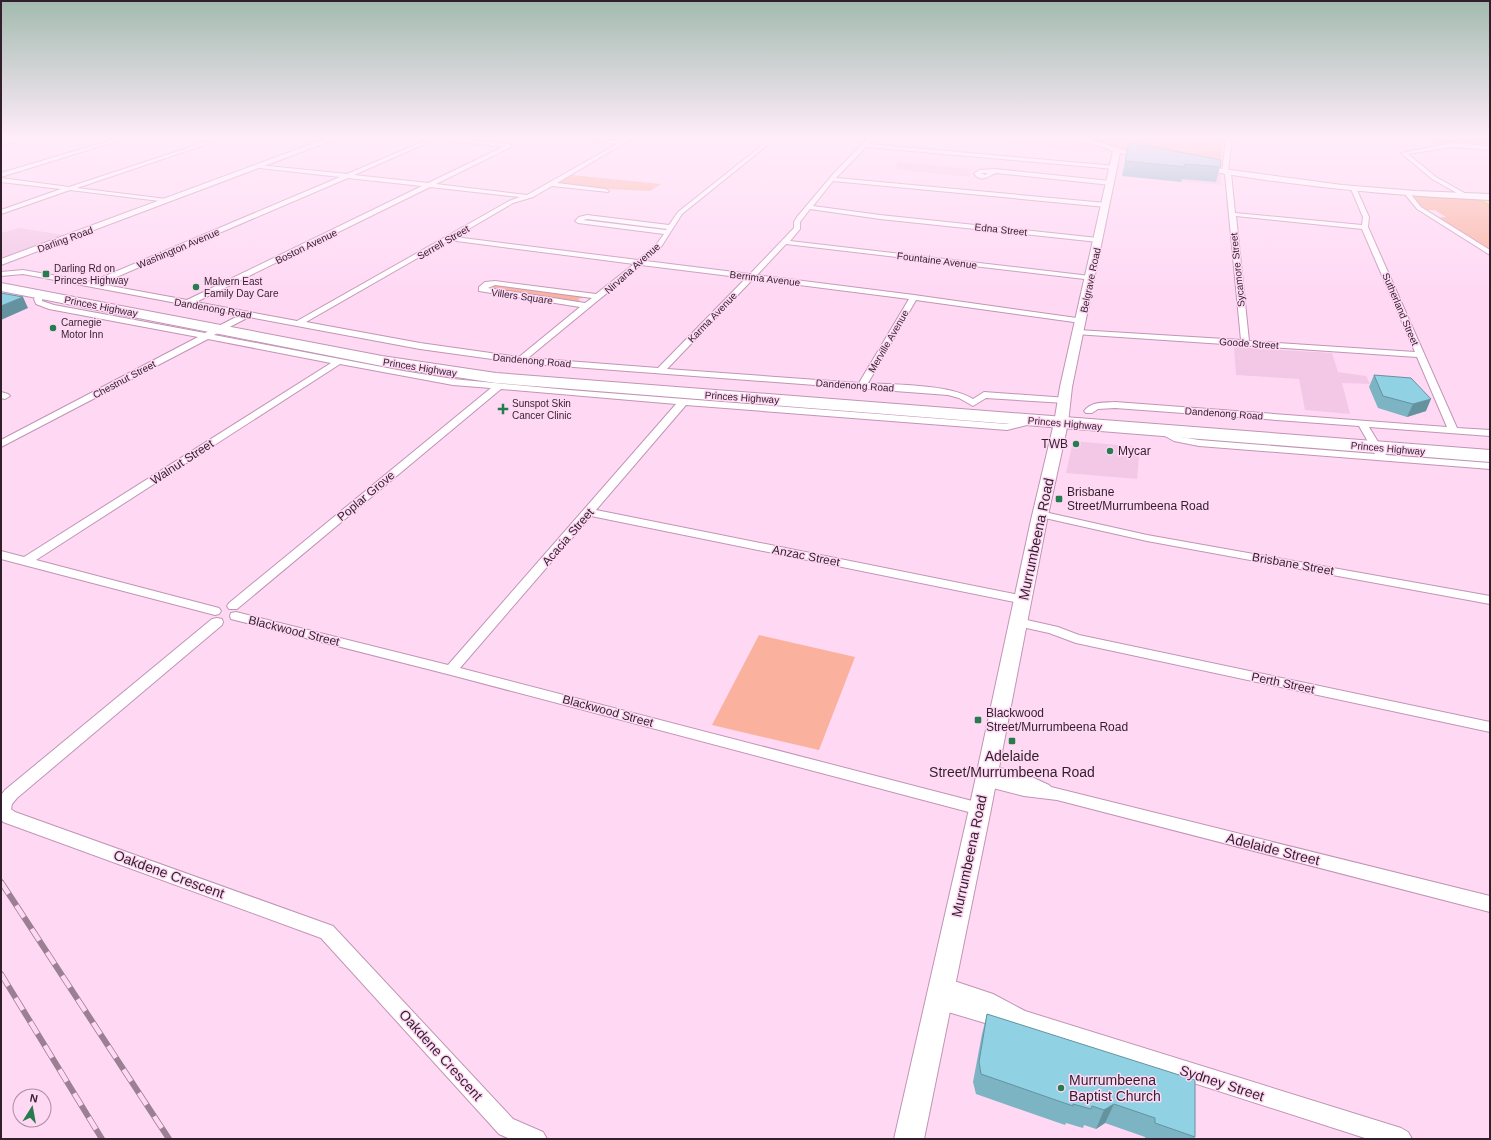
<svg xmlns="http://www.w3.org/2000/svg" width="1491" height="1140" viewBox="0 0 1491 1140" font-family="Arial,sans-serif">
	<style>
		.built { fill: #f3c8e7 }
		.green { fill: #fab19d }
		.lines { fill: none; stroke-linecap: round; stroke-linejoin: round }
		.stream { stroke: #dcc359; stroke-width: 2 }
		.street-casing { stroke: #c194b5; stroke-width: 2 }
		.secondary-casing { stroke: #c194b5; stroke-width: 2 }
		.highway-casing { stroke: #c194b5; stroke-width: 2 }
		.street { fill: #fff; fill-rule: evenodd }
		.secondary { fill: #fff; fill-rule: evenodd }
		.highway { fill: #fff; fill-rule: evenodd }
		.rail-casing { stroke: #9b7f93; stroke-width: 6 }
		.rail { stroke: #ffd8f4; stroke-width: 4.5; stroke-dasharray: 14; stroke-linecap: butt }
		.wall { fill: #7cb4c3 }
		.shaded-wall { fill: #65929f }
		.building { fill: #90d1e3; stroke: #65929f }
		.poi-dot { fill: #277c4f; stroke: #ffd8f4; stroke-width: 1.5 }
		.labels { text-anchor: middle; stroke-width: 3; stroke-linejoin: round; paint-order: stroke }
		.far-street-label { font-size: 10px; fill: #311f2c; stroke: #ffd8f4 }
		.far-poi-label { font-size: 10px; fill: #311f2c; stroke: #ffd8f4; text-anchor: start }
		.poi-label { font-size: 12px; fill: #311f2c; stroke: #ffd8f4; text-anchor: start }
		.street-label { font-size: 12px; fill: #311f2c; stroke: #ffd8f4 }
		.near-street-label { font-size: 14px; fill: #311f2c; stroke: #ffd8f4 }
		.near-poi-label { font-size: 14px; fill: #311f2c; stroke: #ffd8f4 }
	</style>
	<rect width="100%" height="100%" fill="#ffd8f4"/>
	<!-- built -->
	<g class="built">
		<path d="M974,139H1070L1108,152L1061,151L1041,145Z"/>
		<path d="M899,162L970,169H972L970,173V177L893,169Z"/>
		<path d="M1183,167L1221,174V185L1181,182Z"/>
		<path d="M19,228L64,235L1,258V233Z"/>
		<path d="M1234,347L1332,353L1338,372L1366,376L1370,384L1342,383L1350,414L1305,410L1299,379L1236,375Z"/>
		<path d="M1073,441L1140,447L1137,479L1066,473Z"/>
	</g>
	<!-- green -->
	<g class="green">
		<path d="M1085,139H1224L1220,169H1217L1119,150Z"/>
		<path d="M1418,139H1490V142L1472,145L1439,144Z"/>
		<path d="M571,175L661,184L650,191L609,189L556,183Z"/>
		<path d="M1414,196L1483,200L1490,204V251L1438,218L1446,217L1435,210H1427L1418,204Z"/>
		<path d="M496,285L585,297L578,299L580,301L577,303L491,291L488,288Z"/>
		<path d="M759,635L855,657L819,750L712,725Z"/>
	</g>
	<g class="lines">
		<!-- stream -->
		<path class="stream" d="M1480,200L1490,207"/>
		<!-- street casing -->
		<g class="street-casing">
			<g id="street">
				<path d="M13,139H21L1,146V142Z"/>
				<path d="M115,139H123L1,177V173Z"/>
				<path d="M215,139H222L77,188L166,199L168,200V202L70,190L1,214V210L61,189L1,182V178L69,187Z"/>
				<path d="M429,139H436L354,175L428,183L503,147L439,139H457L509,144L511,145V147L436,184L527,195L617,144L581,139L621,141L625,139H631L557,183L606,189L609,191L608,192L552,186L533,197L513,203L455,237L638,260L656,245L664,234L578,223L575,221L579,217L587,215L669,225L678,212L770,139H775L682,214L661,247L646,261L750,274L794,228V222L797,217L834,173L867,139H872L868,144L1116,166L1117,167L1114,169L866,147L836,178L1106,203L1109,205L1106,207L833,181L813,206L880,215L1098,238L1101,240L1098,242L880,219L810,209L800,222V229L790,241L1090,276H1093V280L786,244L757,275L914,295L1084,319V323H1081L916,300L868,383C896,385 949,384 973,399L984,392L1068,398L1070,400L1068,402L1065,403L986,398L973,406L959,398L948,395L520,363L420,349L249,317L214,335L403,371L453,379L569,390L1007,424L1032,418L1035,419L1037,421L1035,423L1007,430L686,405L596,510L1024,596L1028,597L1030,600L1028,603L1024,604L591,516L460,668L980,803L986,805L988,809L986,813L980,815L451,675L231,619L230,616L231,613L236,612L448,665L676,404L501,389L237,609H229L227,606L229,603L491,388L453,385L340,364L36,560L219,608L221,611L219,614L215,615L1,559V551L24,557L331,363L208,339L1,447V440L198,337L49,309L36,304L34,299L37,293H43L42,301L54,305L205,333L240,315L23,274L1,276V272L23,270L91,282L340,177L260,168L258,167V165L347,174ZM348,178L422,186L187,300L100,284ZM430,187L520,197L509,201L297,321L196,302ZM587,219L667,229L666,230L583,220ZM449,240L634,264L596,294L495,281L485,282L479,287V291L580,307L519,357L420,343L306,322ZM641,265L746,278L658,368L528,358ZM753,279L909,299L859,383L667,369ZM495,285L592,298L585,303L488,288Z"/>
				<path d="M1226,139H1232L1228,171L1231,173L1235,213L1362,225L1363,217L1351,189L1356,188L1369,217L1368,227L1457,428L1490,430V436L1369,427L1386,455L1490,463V469L1199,446L1174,441L1156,431L1161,428L1181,437L1199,440L1375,454L1359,426L1115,408L1098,409L1092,413H1086L1084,411C1092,401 1103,403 1115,402L1447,427L1417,357L1075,334V330H1078L1241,340L1225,174L1222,172ZM1236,216L1362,229L1415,352L1249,341Z"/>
				<path d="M1452,143L1490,146V150L1452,147L1408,154L1436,177L1468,195V197H1464L1432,179L1401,153Z"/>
				<path d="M995,169L1111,181L1114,183L1111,185L996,173C988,176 982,183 974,174L979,170ZM981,173H988L985,175Z"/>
				<path d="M1405,192H1409L1421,207L1490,250V255L1417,209L1404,193Z"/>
				<path d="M1,392L8,394L10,396L5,399L1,398Z"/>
				<path d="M1040,511L1147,535L1490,596V604L1147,541L1036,516L1034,514Z"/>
				<path d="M217,618L222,619L223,622L222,625L17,798L12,804L11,809L15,812L333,926L513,1119L543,1132L547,1139H510L499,1134L321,938L3,822L1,819V795L5,790L212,619Z"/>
				<path d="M1018,618L1058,627L1079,635L1490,722V732L1076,643L1049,633L1013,625L1012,622L1013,619Z"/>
				<path d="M987,765L1025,774L1049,785L1051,787L1490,896V912L1057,800L1024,796L985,786L980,784L977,780L982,775L979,771L982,767Z"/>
				<path d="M942,977L993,994L1025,1011L1401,1128L1408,1132L1412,1139H1368L1016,1026L985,1023L938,1009L931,1006L929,1000L931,994L935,992L933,986L935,980Z"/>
			</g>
		</g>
		<!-- secondary casing -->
		<g class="secondary-casing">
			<g id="secondary">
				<path d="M325,139H336L1,265V259Z"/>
				<path d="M1077,139H1089L1133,153L1129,155L1120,153L1072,387L1068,423L1047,520L991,809L924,1139H894L969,809L1031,520L1054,423L1060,387L1113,151Z"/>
				<path d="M1193,165L1342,185L1416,191L1490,194V200C1391,196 1293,186 1196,169L1192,167Z"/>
			</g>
		</g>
		<!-- highway casing -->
		<g class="highway-casing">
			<path id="highway" d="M1,283L382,356L496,373L1490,450V462L496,383L382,366L1,291Z"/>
		</g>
		<!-- street -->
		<use href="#street" class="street"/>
		<!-- secondary -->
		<use href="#secondary" class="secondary"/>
		<!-- highway -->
		<use href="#highway" class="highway"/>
		<!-- rail casing -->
		<g class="rail-casing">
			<g id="rail">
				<path d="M1,882L169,1139"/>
				<path d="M1,974L102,1139"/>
			</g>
		</g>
		<!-- rail -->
		<use href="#rail" class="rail"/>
	</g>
	<!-- wall -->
	<g class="wall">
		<path d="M1129,142L1220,167L1216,182L1182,179L1181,182L1122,176Z"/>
		<path d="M1374,375L1426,411L1407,417L1378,408L1369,387Z"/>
		<path d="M987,1014L1195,1137L1194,1139H1145V1137L1105,1123L1096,1129L1084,1125L1083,1128L1066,1123L1065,1125L976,1094L973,1082L982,1034Z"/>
	</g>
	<!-- shaded-wall -->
	<g class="shaded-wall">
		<path d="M23,297L28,308L1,320V306Z"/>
		<path d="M1431,399L1426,411L1407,417L1413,404Z"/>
		<path d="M1114,1104L1105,1123L1096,1129L1104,1110Z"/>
	</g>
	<!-- building -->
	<g class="building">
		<path d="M1129,142L1221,160L1220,167L1185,164V167L1125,161Z"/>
		<path d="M1,293L23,297L1,306Z"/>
		<path d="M1374,375L1411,378L1431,399L1413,404L1383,396Z"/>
		<path d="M987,1014L1195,1080V1137L1155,1123V1118L1114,1104L1104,1110L1092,1106L1091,1109L1073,1104V1106L981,1074L979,1062Z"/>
	</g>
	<!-- sky -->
	<linearGradient id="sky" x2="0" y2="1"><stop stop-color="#a3baaf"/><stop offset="0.46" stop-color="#ffedfa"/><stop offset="1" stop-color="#ffedfa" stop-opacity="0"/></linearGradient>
	<rect width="1491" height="299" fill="url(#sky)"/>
	<!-- markers -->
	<g class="poi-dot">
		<rect x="42" y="270" width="8" height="8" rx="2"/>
		<circle cx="196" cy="287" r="4"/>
		<circle cx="53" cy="328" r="4"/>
		<path d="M501 403h4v4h4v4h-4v4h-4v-4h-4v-4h4z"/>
		<circle cx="1076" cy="444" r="4"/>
		<circle cx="1110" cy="451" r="4"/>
		<rect x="1055" y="495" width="8" height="8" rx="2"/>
		<rect x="974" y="716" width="8" height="8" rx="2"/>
		<rect x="1008" y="737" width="8" height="8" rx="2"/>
		<circle cx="1061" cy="1088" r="4"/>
	</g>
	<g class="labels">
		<!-- far-street labels -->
		<g class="far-street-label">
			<text transform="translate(1001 229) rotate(6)" y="4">Edna Street</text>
			<text transform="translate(65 239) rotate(-20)" y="4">Darling Road</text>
			<text transform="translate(443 242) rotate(-30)" y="4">Serrell Street</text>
			<text transform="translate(306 246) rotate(-26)" y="4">Boston Avenue</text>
			<text transform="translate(178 248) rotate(-23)" y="4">Washington Avenue</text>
			<text transform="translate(937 260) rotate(7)" y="4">Fountaine Avenue</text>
			<text transform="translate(632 268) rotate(-42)" y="4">Nirvana Avenue</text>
			<text transform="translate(1237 270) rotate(-96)" y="4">Sycamore Street</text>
			<text transform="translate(765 278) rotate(7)" y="4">Berrima Avenue</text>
			<text transform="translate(1090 280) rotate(-78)" y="4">Belgrave Road</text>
			<text transform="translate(522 296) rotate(8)" y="4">Villers Square</text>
			<text transform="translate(101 306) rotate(11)" y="4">Princes Highway</text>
			<text transform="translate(213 308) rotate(10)" y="4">Dandenong Road</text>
			<text transform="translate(1401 309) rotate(67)" y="4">Sutherland Street</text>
			<text transform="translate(712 317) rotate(-46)" y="4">Karma Avenue</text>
			<text transform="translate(888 341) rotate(-60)" y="4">Merville Avenue</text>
			<text transform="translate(1249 343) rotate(4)" y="4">Goode Street</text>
			<text transform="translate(532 360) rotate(5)" y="4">Dandenong Road</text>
			<text transform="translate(420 367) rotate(9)" y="4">Princes Highway</text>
			<text transform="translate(124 379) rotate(-28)" y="4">Chestnut Street</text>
			<text transform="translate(855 385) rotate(4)" y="4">Dandenong Road</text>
			<text transform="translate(742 397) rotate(4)" y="4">Princes Highway</text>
			<text transform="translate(1224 413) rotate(4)" y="4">Dandenong Road</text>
			<text transform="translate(1065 423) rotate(5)" y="4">Princes Highway</text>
			<text transform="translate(1388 448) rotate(5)" y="4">Princes Highway</text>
		</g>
		<!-- far-poi labels -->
		<g class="far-poi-label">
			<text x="54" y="272">Darling Rd on<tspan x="54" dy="12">Princes Highway</tspan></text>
			<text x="204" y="285">Malvern East<tspan x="204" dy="12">Family Day Care</tspan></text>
			<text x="61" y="326">Carnegie<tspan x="61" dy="12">Motor Inn</tspan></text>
			<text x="512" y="407">Sunspot Skin<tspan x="512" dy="12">Cancer Clinic</tspan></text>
		</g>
		<!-- poi labels -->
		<g class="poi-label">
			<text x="1068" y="448" text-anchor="end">TWB</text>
			<text x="1118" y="455">Mycar</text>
			<text x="1067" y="496">Brisbane<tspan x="1067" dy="14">Street/Murrumbeena Road</tspan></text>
			<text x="986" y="717">Blackwood<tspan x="986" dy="14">Street/Murrumbeena Road</tspan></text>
		</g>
		<!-- street labels -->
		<g class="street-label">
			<text transform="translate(182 462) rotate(-33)" y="4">Walnut Street</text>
			<text transform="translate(366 496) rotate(-40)" y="4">Poplar Grove</text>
			<text transform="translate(568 537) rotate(-49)" y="4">Acacia Street</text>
			<text transform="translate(806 556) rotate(11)" y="4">Anzac Street</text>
			<text transform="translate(1293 564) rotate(10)" y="4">Brisbane Street</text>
			<text transform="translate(294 631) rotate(14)" y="4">Blackwood Street</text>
			<text transform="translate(1283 683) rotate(12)" y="4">Perth Street</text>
			<text transform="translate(608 711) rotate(15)" y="4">Blackwood Street</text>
		</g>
		<!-- near-street labels -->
		<g class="near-street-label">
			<text transform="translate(1036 539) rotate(-78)" y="5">Murrumbeena Road</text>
			<text transform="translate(1273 849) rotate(14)" y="5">Adelaide Street</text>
			<text transform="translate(969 856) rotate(-78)" y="5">Murrumbeena Road</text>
			<text transform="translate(169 874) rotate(20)" y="5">Oakdene Crescent</text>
			<text transform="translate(441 1055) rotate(48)" y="5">Oakdene Crescent</text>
			<text transform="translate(1222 1083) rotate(18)" y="5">Sydney Street</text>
		</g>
		<!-- near-poi labels -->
		<g class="near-poi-label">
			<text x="1012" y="761">Adelaide<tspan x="1012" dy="16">Street/Murrumbeena Road</tspan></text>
			<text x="1069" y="1085" text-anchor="start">Murrumbeena<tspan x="1069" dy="16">Baptist Church</tspan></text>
		</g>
	</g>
	<!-- border -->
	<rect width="1491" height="1140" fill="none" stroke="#311f2c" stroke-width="4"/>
	<!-- north arrow -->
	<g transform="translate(32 1108) rotate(11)"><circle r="19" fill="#ffd8f4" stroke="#ad8ea4"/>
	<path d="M0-3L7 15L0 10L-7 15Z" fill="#277c4f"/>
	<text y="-6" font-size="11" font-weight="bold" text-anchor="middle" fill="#311f2c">N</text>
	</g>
</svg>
